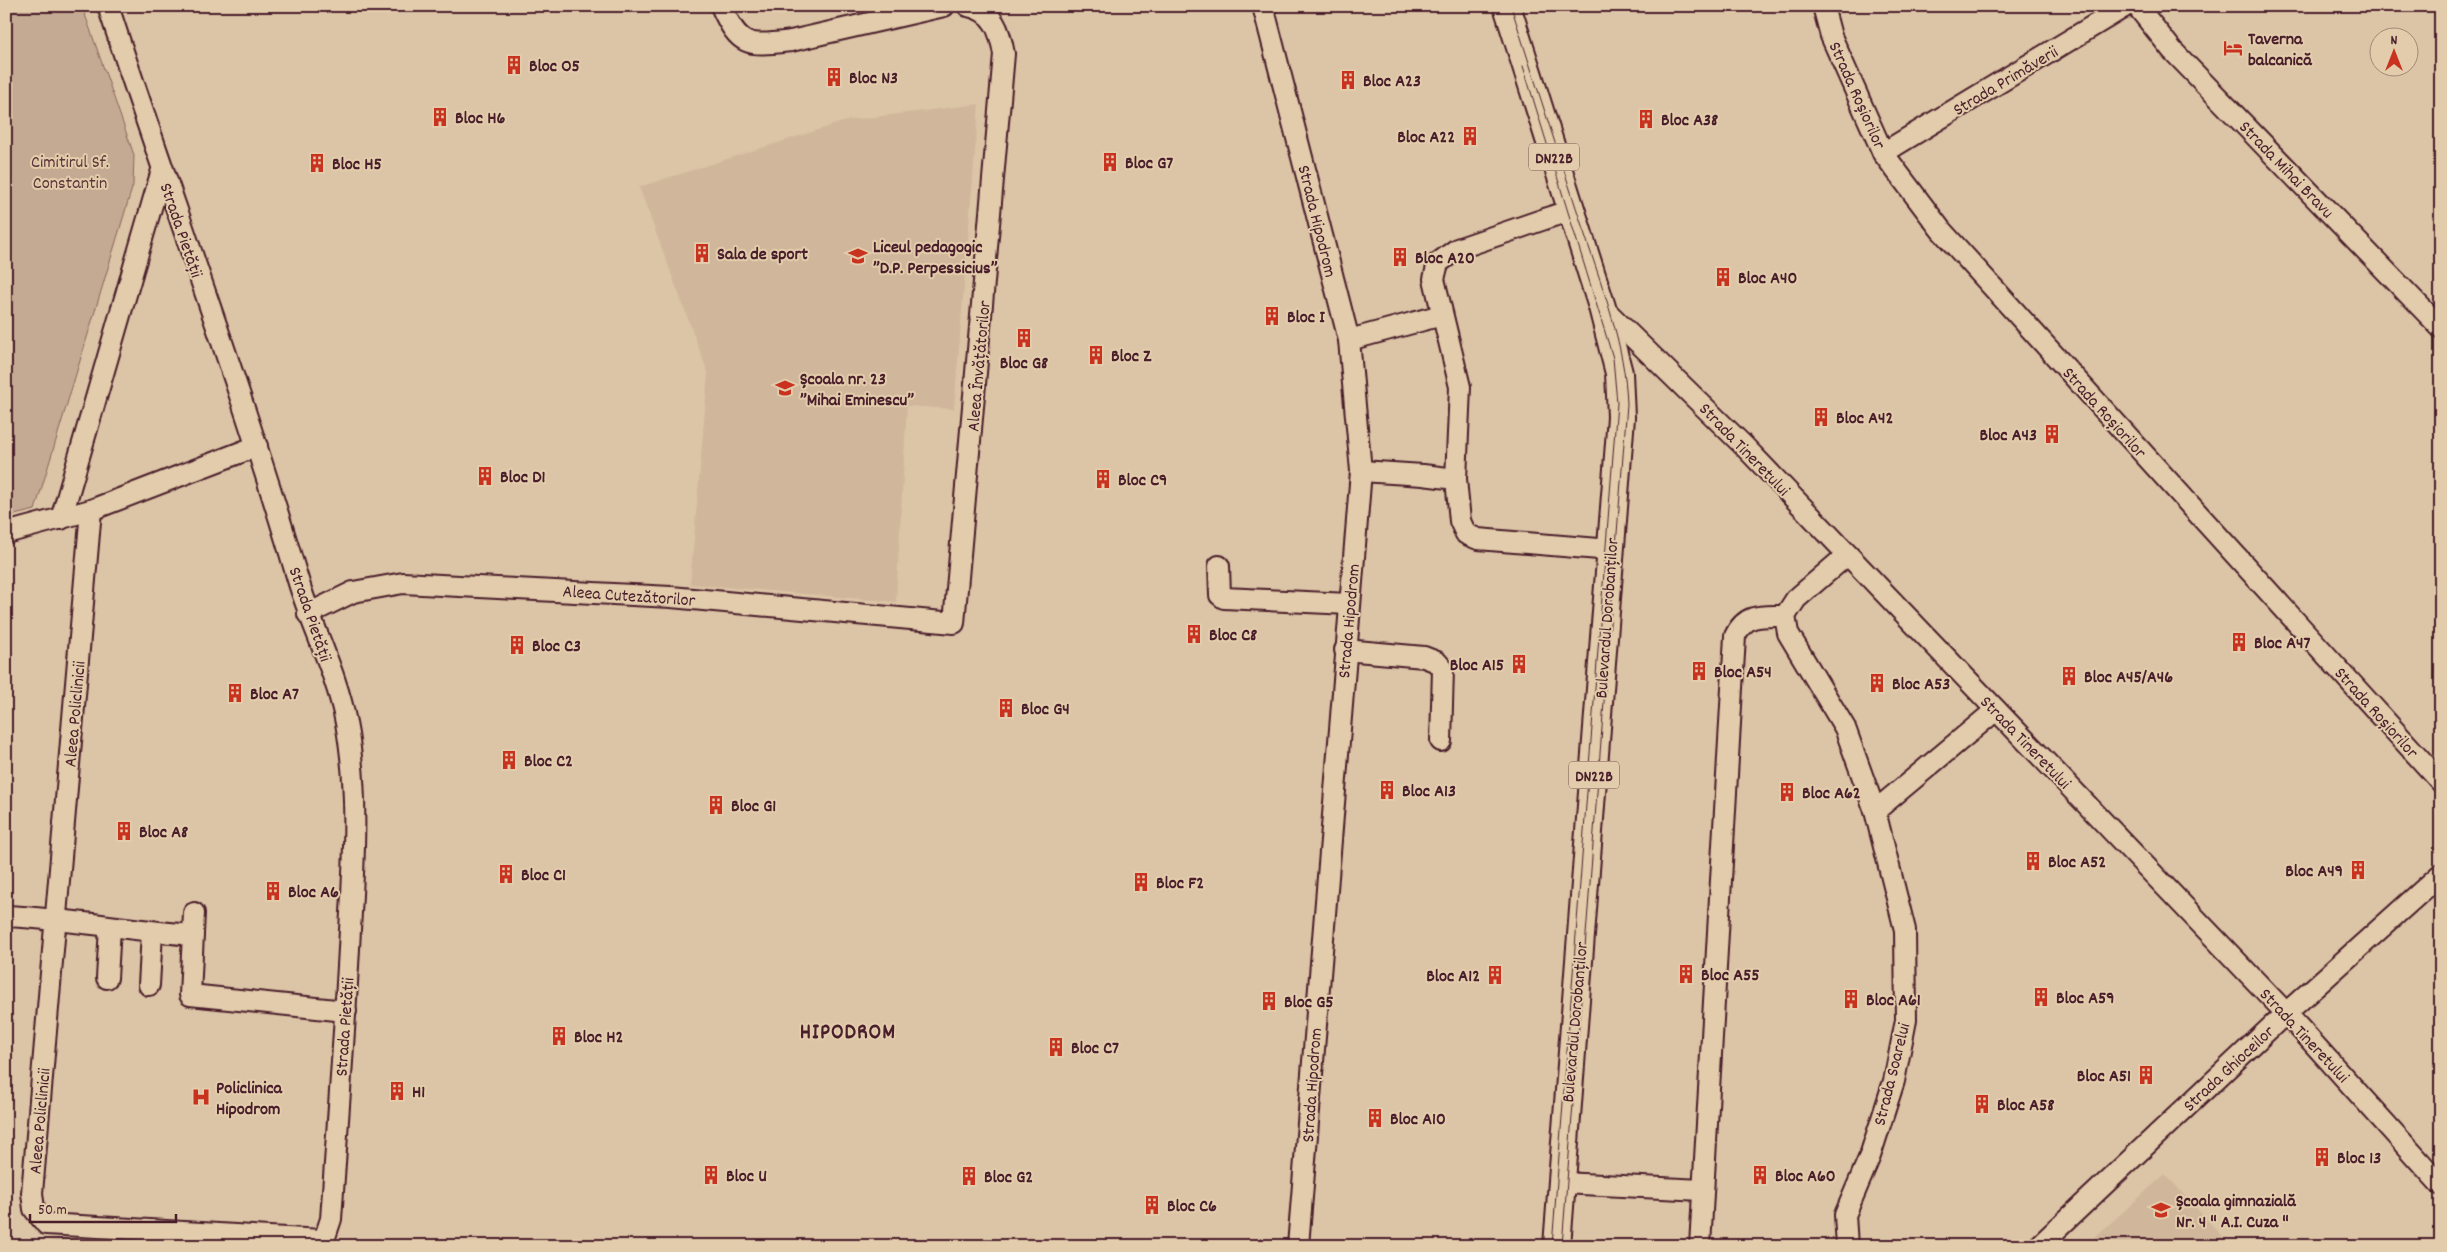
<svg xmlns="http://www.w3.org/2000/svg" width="2447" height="1252" viewBox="0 0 2447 1252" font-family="Dekko,sans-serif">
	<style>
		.built { fill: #d0b79c }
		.green { fill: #c4aa92; stroke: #87645e }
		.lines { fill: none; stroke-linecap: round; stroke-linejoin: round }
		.minor-casing { stroke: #4a1f2b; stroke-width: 24 }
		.major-casing { stroke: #4a1f2b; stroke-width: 30 }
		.minor { stroke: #e2ccab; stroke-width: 20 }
		.major { stroke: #e2ccab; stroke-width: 26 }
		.tram { stroke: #4a1f2b; stroke-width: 1 }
		.labels { text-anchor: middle; stroke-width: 4; stroke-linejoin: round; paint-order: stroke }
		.shield { fill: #e2ccab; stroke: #785351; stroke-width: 1 }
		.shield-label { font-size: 16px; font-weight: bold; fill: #4a1f2b }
		.poi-label { font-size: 18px; font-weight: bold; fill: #4a1f2b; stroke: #e2ccab; text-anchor: start }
		.street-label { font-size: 18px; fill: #4a1f2b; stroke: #e2ccab }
		.park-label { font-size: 18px; fill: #5c343a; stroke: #e2ccab }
		.district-label { font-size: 22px; font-weight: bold; letter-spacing: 1px; fill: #4a1f2b; stroke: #e2ccab }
	</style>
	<rect width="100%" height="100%" fill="#dcc5a6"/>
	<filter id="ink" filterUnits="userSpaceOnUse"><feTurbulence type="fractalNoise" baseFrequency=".02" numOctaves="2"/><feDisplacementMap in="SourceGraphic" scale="10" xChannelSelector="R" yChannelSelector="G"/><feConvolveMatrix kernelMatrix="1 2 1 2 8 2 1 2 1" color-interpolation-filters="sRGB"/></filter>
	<g filter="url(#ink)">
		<!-- built -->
		<g class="built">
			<path d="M979,104L954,409L907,406L896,602L690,584L708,373L639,187L849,120Z"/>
			<path d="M2165,1174L2231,1246H2085Z"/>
			<path d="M65,1236L204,1246H39Z"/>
		</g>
		<!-- green -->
		<path class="green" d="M6,6H82L134,155L133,185L35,510L6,517Z"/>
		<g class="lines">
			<!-- minor casing -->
			<g class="minor-casing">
				<g id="minor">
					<path d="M108,6C171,198 241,387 298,580C312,627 337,674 346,723C359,791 354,861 350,930C345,1026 338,1122 331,1219L322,1246"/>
					<path d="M721,6C740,48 748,46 791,41L944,6"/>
					<path d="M1263,6L1349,340L1361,471L1298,1246"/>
					<path d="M1823,6L1831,36L1883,153L1941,230L2441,782"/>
					<path d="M2137,6L2172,50L2441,328"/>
					<path d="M1883,153L2126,6"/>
					<path d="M1602,307L1744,446L2286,1013L2441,1185"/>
					<path d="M1349,340L1442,315"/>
					<path d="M1361,471L1423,475L1456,479L1460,521L1466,534L1478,539L1611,550"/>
					<path d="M1456,479L1460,387L1434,279L1438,263L1457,249L1571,210"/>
					<path d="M91,510L32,1193L34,1209L46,1224L322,1240"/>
					<path d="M61,519L162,170"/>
					<path d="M6,533L91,510L257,446"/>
					<path d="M1219,566L1220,595L1224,598L1349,604"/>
					<path d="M308,614L353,592L403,583L671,597L954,623L1004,54C1000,31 994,11 968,6"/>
					<path d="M1345,650L1424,657L1437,662L1443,669L1441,741"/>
					<path d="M1875,811L1996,710"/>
					<path d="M194,913L190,995L346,1011"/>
					<path d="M6,916C69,919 130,930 193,935"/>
					<path d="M107,978L110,927"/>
					<path d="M149,985L152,932"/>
					<path d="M1562,1183L1702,1190"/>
					<path d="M1700,1246L1735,636C1746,613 1762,616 1785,616"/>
					<path d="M1847,1246L1845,1215L1870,1156L1894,1081L1906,1020L1905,930L1875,811L1845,728L1788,633L1785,616L1796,599L1847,555"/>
					<path d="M2039,1246L2286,1013L2441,874"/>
				</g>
			</g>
			<!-- major casing -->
			<g class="major-casing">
				<path id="major" d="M1507,6L1602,307L1619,373L1621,417L1557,1246"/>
			</g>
			<!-- minor -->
			<use href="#minor" class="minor"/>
			<!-- major -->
			<use href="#major" class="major"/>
			<!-- tram -->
			<g class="tram">
				<path d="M1511,6C1535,82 1560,158 1585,235C1603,290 1625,345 1627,404L1562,1246"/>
				<path d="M1523,66L1613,358L1617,403L1552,1246"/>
			</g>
		</g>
	</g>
	<!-- icons -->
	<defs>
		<g id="hotel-bare" transform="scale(1.5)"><path d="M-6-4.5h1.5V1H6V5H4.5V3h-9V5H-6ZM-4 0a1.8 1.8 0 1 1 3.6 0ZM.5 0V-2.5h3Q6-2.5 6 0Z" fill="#c8321e" stroke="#e2ccab" stroke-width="2.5" paint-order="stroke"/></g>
		<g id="building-bare" transform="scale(1.5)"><path d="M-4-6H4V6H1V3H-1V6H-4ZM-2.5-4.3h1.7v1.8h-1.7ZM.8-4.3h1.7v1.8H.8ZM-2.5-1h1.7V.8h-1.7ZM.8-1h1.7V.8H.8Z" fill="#c8321e" stroke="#e2ccab" stroke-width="2.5" paint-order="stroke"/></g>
		<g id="university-bare" transform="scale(1.5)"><path d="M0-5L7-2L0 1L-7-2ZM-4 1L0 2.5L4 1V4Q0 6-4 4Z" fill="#c8321e" stroke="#e2ccab" stroke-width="2.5" paint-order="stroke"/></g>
		<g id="school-bare" transform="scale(1.5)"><path d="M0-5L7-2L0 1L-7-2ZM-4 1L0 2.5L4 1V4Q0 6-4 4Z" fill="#c8321e" stroke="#e2ccab" stroke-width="2.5" paint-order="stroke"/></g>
		<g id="hospital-bare" transform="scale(1.5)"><path d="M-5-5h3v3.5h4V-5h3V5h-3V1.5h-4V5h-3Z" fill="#c8321e" stroke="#e2ccab" stroke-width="2.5" paint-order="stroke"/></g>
	</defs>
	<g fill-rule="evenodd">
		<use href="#hotel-bare" x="2233" y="48"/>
		<use href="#building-bare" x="514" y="65"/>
		<use href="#building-bare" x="834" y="77"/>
		<use href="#building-bare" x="1348" y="80"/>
		<use href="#building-bare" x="440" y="117"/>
		<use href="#building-bare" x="1646" y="119"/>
		<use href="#building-bare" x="1470" y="136"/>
		<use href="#building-bare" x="1110" y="162"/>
		<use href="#building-bare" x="317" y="163"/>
		<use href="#building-bare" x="702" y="253"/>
		<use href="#university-bare" x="858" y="256"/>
		<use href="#building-bare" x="1400" y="257"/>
		<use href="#building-bare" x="1723" y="277"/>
		<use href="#building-bare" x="1272" y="316"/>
		<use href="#building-bare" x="1024" y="338"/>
		<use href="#building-bare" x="1096" y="355"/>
		<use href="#school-bare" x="785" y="388"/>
		<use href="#building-bare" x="1821" y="417"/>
		<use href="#building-bare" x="2052" y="434"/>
		<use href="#building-bare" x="485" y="476"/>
		<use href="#building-bare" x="1103" y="479"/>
		<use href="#building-bare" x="1194" y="634"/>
		<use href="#building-bare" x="2239" y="642"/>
		<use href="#building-bare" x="517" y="645"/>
		<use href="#building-bare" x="1519" y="664"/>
		<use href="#building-bare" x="1699" y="671"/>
		<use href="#building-bare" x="2069" y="676"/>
		<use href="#building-bare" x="1877" y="683"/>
		<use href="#building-bare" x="235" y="693"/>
		<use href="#building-bare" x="1006" y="708"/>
		<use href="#building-bare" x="509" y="760"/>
		<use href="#building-bare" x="1387" y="790"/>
		<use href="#building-bare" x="1787" y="792"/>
		<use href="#building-bare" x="716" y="805"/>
		<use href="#building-bare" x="124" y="831"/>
		<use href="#building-bare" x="2033" y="861"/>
		<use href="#building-bare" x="2358" y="870"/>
		<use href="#building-bare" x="506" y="874"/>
		<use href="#building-bare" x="1141" y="882"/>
		<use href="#building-bare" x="273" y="891"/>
		<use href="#building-bare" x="1686" y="974"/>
		<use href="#building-bare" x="1495" y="975"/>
		<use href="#building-bare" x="2041" y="997"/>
		<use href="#building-bare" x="1851" y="999"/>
		<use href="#building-bare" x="1269" y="1001"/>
		<use href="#building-bare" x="559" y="1036"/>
		<use href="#building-bare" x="1056" y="1047"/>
		<use href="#building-bare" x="2146" y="1075"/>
		<use href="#building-bare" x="397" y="1091"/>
		<use href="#hospital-bare" x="201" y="1097"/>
		<use href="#building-bare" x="1982" y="1104"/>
		<use href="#building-bare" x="1375" y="1118"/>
		<use href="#building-bare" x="2322" y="1157"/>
		<use href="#building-bare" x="711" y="1175"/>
		<use href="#building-bare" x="1760" y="1175"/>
		<use href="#building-bare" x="969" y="1176"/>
		<use href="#building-bare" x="1152" y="1205"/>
		<use href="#school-bare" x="2161" y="1210"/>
	</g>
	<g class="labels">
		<!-- shield labels -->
		<g class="shield">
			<rect x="1529" y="143.5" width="50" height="27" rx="4"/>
			<rect x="1569" y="761.5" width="50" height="27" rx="4"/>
		</g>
		<g class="shield-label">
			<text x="1554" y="163">DN22B</text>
			<text x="1594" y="781">DN22B</text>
		</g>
		<!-- poi labels -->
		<g class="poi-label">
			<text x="2248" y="44">Taverna<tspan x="2248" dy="21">balcanică</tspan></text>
			<text x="529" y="71">Bloc O5</text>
			<text x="849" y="83">Bloc N3</text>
			<text x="1363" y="86">Bloc A23</text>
			<text x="455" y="123">Bloc H6</text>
			<text x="1661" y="125">Bloc A38</text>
			<text x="1455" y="142" text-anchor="end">Bloc A22</text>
			<text x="1125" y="168">Bloc G7</text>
			<text x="332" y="169">Bloc H5</text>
			<text x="873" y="252">Liceul pedagogic<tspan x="873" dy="21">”D.P. Perpessicius”</tspan></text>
			<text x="717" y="259">Sala de sport</text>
			<text x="1415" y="263">Bloc A20</text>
			<text x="1738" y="283">Bloc A40</text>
			<text x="1287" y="322">Bloc I</text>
			<text x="1111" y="361">Bloc Z</text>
			<text x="1024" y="368" text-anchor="middle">Bloc G8</text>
			<text x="800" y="384">Școala nr. 23<tspan x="800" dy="21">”Mihai Eminescu”</tspan></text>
			<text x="1836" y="423">Bloc A42</text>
			<text x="2037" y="440" text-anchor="end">Bloc A43</text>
			<text x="500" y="482">Bloc D1</text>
			<text x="1118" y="485">Bloc C9</text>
			<text x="1209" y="640">Bloc C8</text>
			<text x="2254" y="648">Bloc A47</text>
			<text x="532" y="651">Bloc C3</text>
			<text x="1504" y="670" text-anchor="end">Bloc A15</text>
			<text x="1714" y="677">Bloc A54</text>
			<text x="2084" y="682">Bloc A45/A46</text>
			<text x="1892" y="689">Bloc A53</text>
			<text x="250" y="699">Bloc A7</text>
			<text x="1021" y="714">Bloc G4</text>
			<text x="524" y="766">Bloc C2</text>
			<text x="1402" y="796">Bloc A13</text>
			<text x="1802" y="798">Bloc A62</text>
			<text x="731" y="811">Bloc G1</text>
			<text x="139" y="837">Bloc A8</text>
			<text x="2048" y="867">Bloc A52</text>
			<text x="2343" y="876" text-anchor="end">Bloc A49</text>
			<text x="521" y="880">Bloc C1</text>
			<text x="1156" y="888">Bloc F2</text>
			<text x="288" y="897">Bloc A6</text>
			<text x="1701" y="980">Bloc A55</text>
			<text x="1480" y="981" text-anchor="end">Bloc A12</text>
			<text x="2056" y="1003">Bloc A59</text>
			<text x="1866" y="1005">Bloc A61</text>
			<text x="1284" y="1007">Bloc G5</text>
			<text x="574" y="1042">Bloc H2</text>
			<text x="1071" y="1053">Bloc C7</text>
			<text x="2131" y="1081" text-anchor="end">Bloc A51</text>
			<text x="216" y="1093">Policlinica<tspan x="216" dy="21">Hipodrom</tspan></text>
			<text x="412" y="1097">H1</text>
			<text x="1997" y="1110">Bloc A58</text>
			<text x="1390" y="1124">Bloc A10</text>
			<text x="2337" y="1163">Bloc 13</text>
			<text x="726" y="1181">Bloc U</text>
			<text x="1775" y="1181">Bloc A60</text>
			<text x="984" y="1182">Bloc G2</text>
			<text x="2176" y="1206">Școala gimnazială<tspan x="2176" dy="21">Nr. 4 " A.I. Cuza "</tspan></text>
			<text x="1167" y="1211">Bloc C6</text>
		</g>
		<!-- street labels -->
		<g class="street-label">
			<text transform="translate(2005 80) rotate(-31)" y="6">Strada Primăverii</text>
			<text transform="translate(1858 95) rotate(66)" y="6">Strada Roșiorilor</text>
			<text transform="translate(2287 169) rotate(46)" y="6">Strada Mihai Bravu</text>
			<text transform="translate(1318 221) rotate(76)" y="6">Strada Hipodrom</text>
			<text transform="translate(182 230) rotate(71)" y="6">Strada Pietății</text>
			<text transform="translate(978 366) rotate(-85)" y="6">Aleea Învățătorilor</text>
			<text transform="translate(2105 412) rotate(48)" y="6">Strada Roșiorilor</text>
			<text transform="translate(1745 449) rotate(46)" y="6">Strada Tineretului</text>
			<text transform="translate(629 595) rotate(4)" y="6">Aleea Cutezătorilor</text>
			<text transform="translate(311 614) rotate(71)" y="6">Strada Pietății</text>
			<text transform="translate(1606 618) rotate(-86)" y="6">Bulevardul Dorobanților</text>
			<text transform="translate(1348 621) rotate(-85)" y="6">Strada Hipodrom</text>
			<text transform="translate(2377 712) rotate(48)" y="6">Strada Roșiorilor</text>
			<text transform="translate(74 714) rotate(-85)" y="6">Aleea Policlinicii</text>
			<text transform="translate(2026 742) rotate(46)" y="6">Strada Tineretului</text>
			<text transform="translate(1574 1022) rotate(-85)" y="6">Bulevardul Dorobanților</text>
			<text transform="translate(344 1027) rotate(-86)" y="6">Strada Pietății</text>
			<text transform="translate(2305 1035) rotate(47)" y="6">Strada Tineretului</text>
			<text transform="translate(2228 1068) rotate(-43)" y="6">Strada Ghioceilor</text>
			<text transform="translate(1891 1074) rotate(-76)" y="6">Strada Soarelui</text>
			<text transform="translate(1311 1085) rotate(-86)" y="6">Strada Hipodrom</text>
			<text transform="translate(39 1121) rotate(-85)" y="6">Aleea Policlinicii</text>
		</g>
		<!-- park labels -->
		<g class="park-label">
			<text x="70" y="167">Cimitirul Sf.<tspan x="70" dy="21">Constantin</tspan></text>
		</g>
		<!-- district labels -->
		<g class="district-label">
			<text x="848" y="1038">HIPODROM</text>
		</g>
	</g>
	<!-- margin -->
	<rect width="2447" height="1252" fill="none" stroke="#e2ccab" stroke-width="25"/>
	<rect x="12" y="12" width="2422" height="1227" fill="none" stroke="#4a1f2b" stroke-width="2" filter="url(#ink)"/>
	<!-- north arrow -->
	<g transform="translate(2394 52)"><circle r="24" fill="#e2ccab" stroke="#a58778"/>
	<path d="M0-4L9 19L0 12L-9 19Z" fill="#c8321e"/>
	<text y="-8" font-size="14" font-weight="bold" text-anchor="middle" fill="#4a1f2b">N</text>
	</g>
	<!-- scale -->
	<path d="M30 1214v8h146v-8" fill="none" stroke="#4a1f2b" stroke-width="2.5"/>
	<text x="38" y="1214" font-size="15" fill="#4a1f2b" stroke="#e2ccab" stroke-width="4" paint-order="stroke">50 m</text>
</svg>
